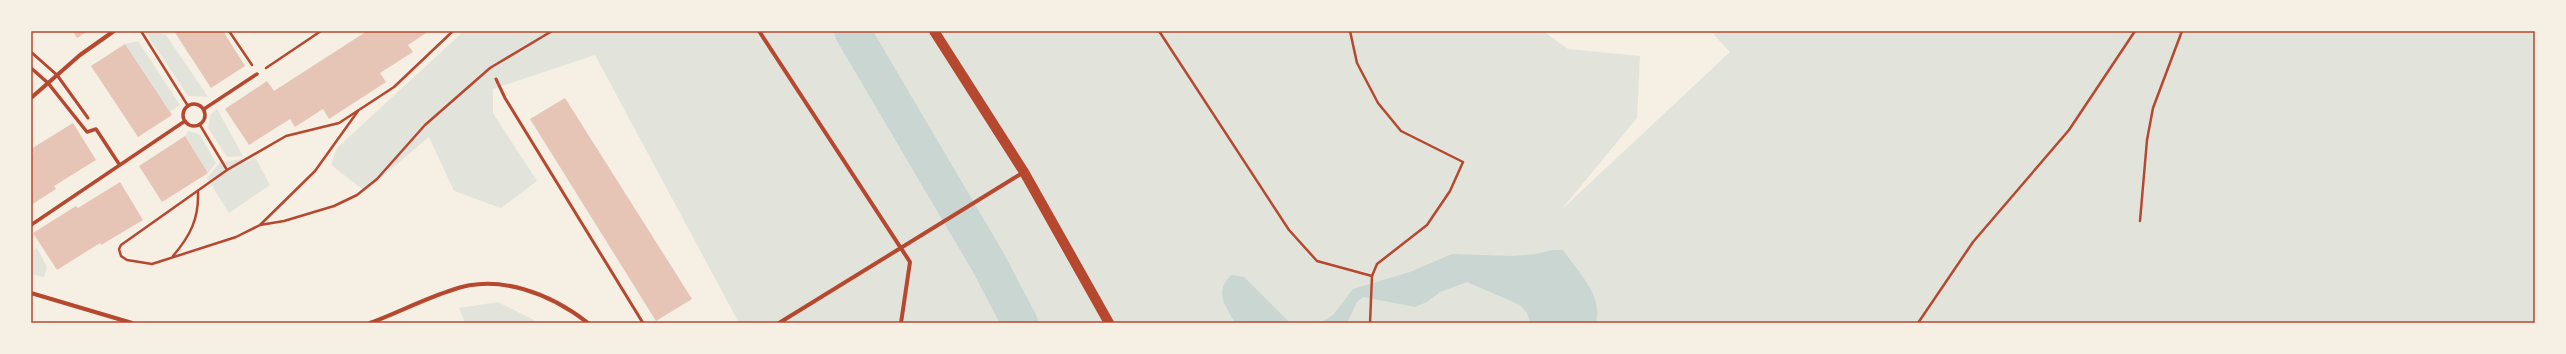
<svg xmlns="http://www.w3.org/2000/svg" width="2566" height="354" viewBox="0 0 2566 354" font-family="Poppins,sans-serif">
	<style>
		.green { fill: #e2e4dc }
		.water { fill: #c9d6d2 }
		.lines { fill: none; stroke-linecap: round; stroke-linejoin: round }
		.river { stroke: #c9d6d2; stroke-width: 36 }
		.building { fill: #e6c5b7 }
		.path { stroke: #b5482f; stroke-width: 2.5 }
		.service { stroke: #b5482f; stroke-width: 3 }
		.pedestrian { stroke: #b5482f; stroke-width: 3.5 }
		.minor { stroke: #b5482f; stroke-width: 4 }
		.primary { stroke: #b5482f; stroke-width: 10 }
		.neatline { fill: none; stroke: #b5482f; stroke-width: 1.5 }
	</style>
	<rect width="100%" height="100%" fill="#f6efe4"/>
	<!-- green -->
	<g class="green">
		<path d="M153,31L166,35L208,97L188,96L146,33Z"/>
		<path d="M464,31H1543L1568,49L1640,56L1637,118L1561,210L1730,52L1714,35L1715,31H2535V323H739L595,55L493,89V113L537,181L501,208L454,191L429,137L365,191L331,165L337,148Z"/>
		<path d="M138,41L180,105L170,112L125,44Z"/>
		<path d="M217,109L243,156L227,157L208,128L211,114Z"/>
		<path d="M188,131L199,134L216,163L208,173L185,136Z"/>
		<path d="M255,157L270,185L229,213L207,178L220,162L244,159L246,163Z"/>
		<path d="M37,248L47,267L44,277L31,274V252Z"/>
		<path d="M498,302L540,323H465L459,308Z"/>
	</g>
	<!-- water -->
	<g class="water">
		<path d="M1551,250H1563C1577,271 1604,296 1596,323H1530L1527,313L1520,305L1467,282L1440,292L1427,302L1415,307L1363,297L1357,302L1347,323H1320L1333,315L1353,289L1410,272L1452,254L1512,256L1537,254Z"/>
		<path d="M1231,275L1244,277L1290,323H1235C1225,304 1214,293 1231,275Z"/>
	</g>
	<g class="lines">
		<!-- river -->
		<path class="river" d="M852,31L988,262L1020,323"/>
	</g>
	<!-- building -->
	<g class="building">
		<path d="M73,31H88L77,38Z"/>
		<path d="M174,31H223L245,66L211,88Z"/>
		<path d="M367,31H429L408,45L413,52L380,73L386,82L329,119L323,109L295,127L290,119L249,145L225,109L267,81L274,91Z"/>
		<path d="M125,44L172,115L138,137L91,66Z"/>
		<path d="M565,98L692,299L656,321L530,119Z"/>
		<path d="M73,123L96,160L54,186L56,189L31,205V155L33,153L31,149Z"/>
		<path d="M185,136L208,173L162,202L139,166Z"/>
		<path d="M120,182L143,220L101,245L100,243L57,270L33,233L76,206L78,208Z"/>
	</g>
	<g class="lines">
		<!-- path -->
		<g class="path">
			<path d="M141,31L188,106"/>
			<path d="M229,31L252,65"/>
			<path d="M453,31L394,87L339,123L286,136L227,170L121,245L119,249L121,256L127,260L152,264L236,237L260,225L284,221L334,206L357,195L377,179L425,125L490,68L552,31"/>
			<path d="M1159,31L1289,230L1317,261L1372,276"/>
			<path d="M1350,31L1357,63L1378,103L1401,131L1463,162L1450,191L1427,225L1377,264L1372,276L1370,323"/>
			<path d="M266,68L321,31"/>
			<path d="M200,125L227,170"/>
			<path d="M2140,221L2147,140L2153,108L2182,31"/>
			<path d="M260,225L315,171L358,111"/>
			<path d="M173,256C190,236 199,219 198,192"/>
			<path d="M1918,323L1973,242L2069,130L2135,31"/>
		</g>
		<!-- service -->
		<g class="service">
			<path d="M31,52L57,75L88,118"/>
			<path d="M496,79L505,98L643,323"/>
		</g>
		<!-- pedestrian -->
		<g class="pedestrian">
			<path d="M31,68L48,83L87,132L96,129L119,164"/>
			<circle cx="194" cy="115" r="11"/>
			<path d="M204,109L257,74"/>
			<path d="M31,225L185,121"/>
		</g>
		<!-- minor -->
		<g class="minor">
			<path d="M759,31L910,262L901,323"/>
			<path d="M31,98L80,55L114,31"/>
			<path d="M31,293L132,323"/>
			<path d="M370,323C397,313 424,299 452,290C499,273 551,294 588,323"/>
			<path d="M779,323L1024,172"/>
		</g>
		<!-- primary -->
		<path class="primary" d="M934,31L1024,172L1109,323"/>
	</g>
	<!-- border -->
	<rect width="2566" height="354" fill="none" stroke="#f6efe4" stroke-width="64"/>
	<rect x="32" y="32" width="2502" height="290" class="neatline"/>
</svg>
